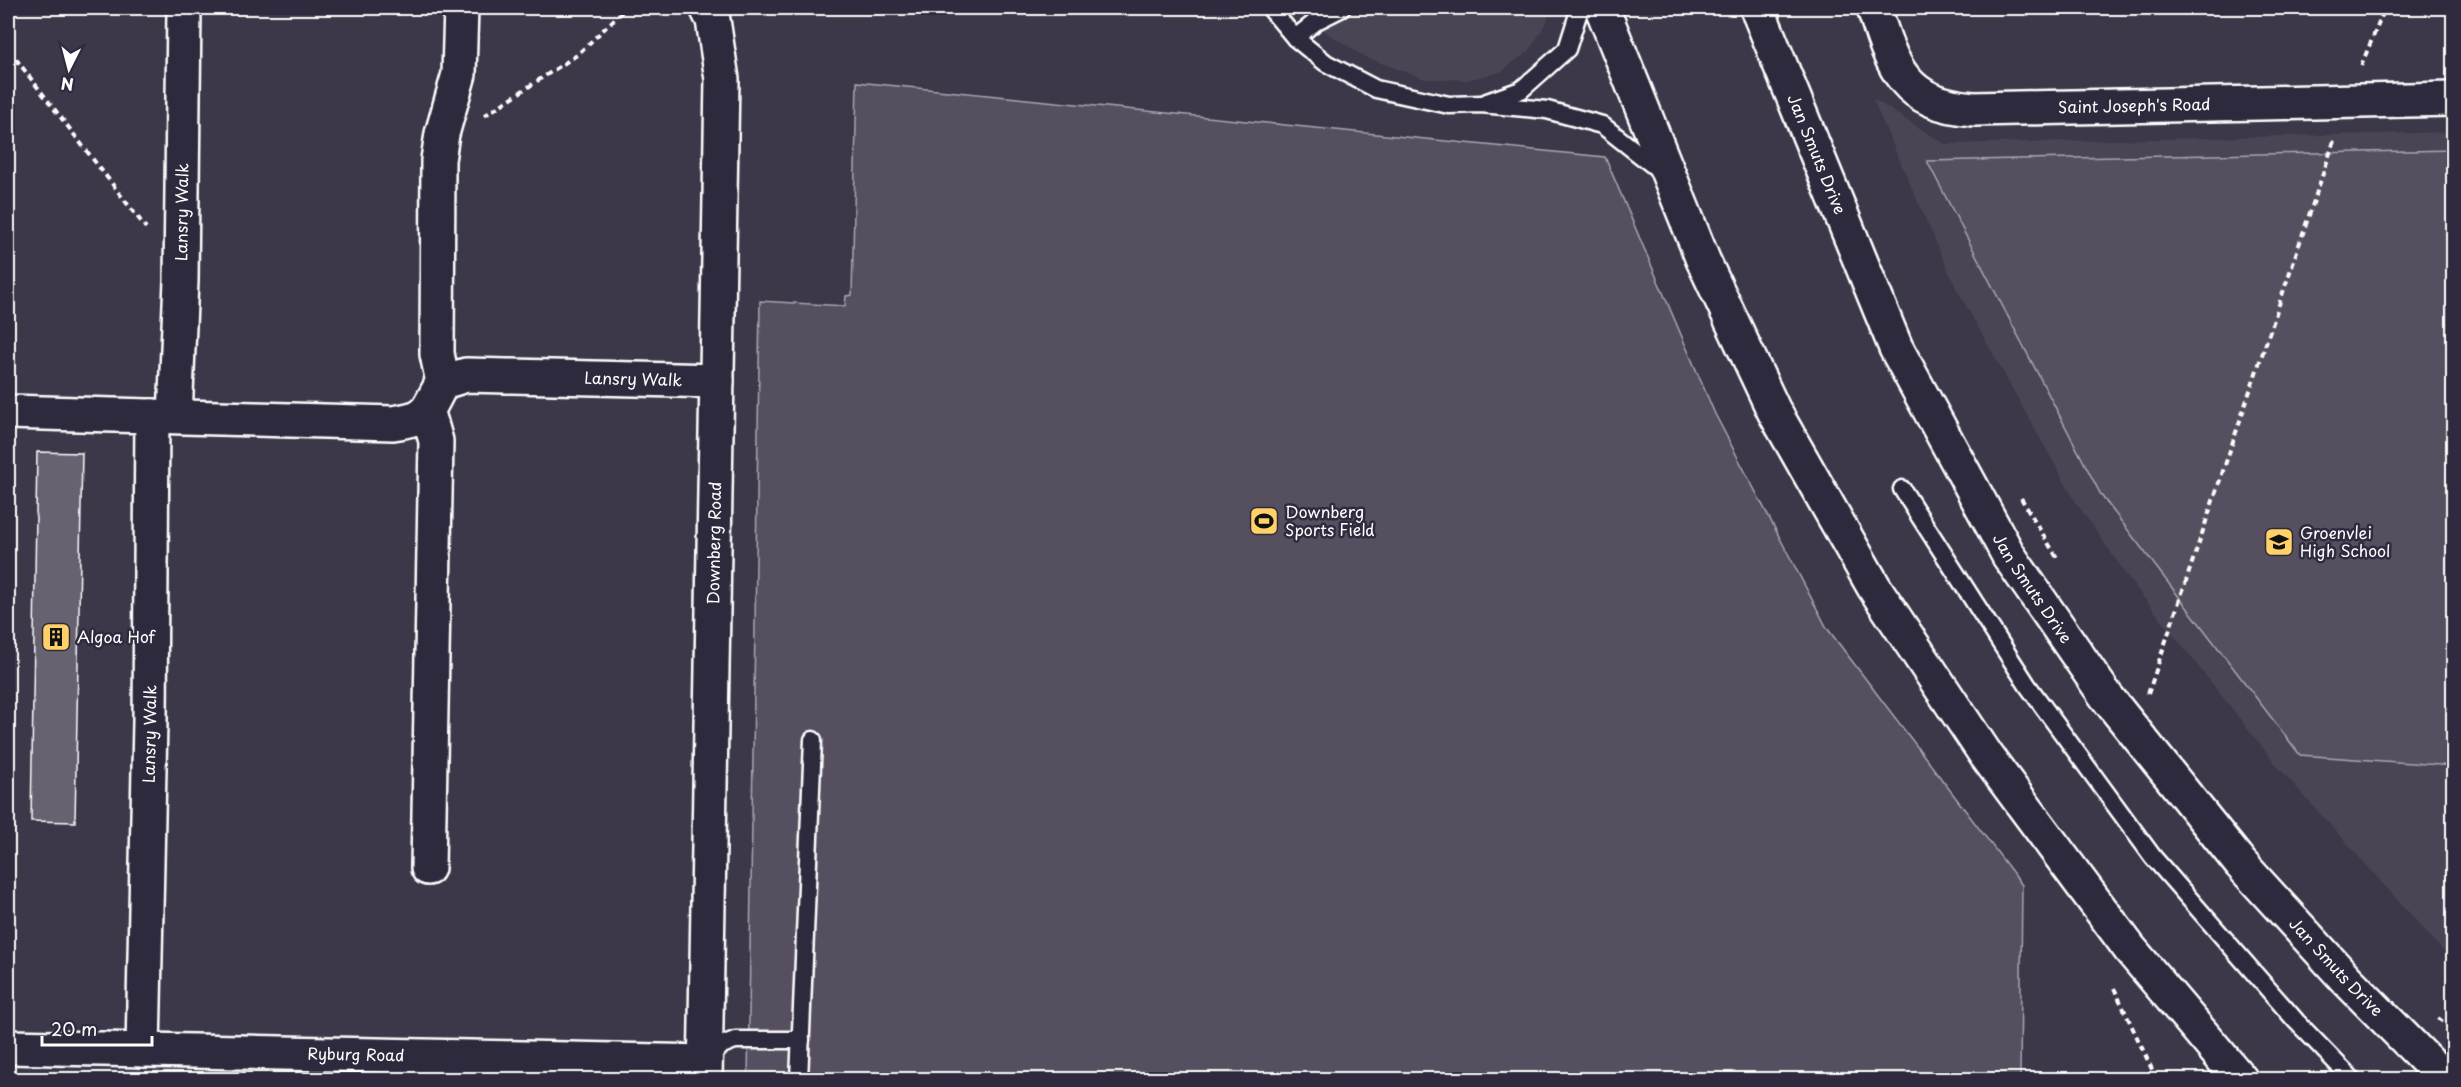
<svg xmlns="http://www.w3.org/2000/svg" width="2461" height="1087" viewBox="0 0 2461 1087" font-family="'Playpen Sans',sans-serif">
	<style>
		.built { fill: #494455 }
		.green { fill: #555060; stroke: #aaa8b0; stroke-width: 1.5 }
		.building { fill: #666270; stroke: #fff; stroke-width: 1.5 }
		.lines { fill: none; stroke-linecap: round; stroke-linejoin: round }
		.service-casing { stroke: #fff; stroke-width: 21 }
		.minor-casing { stroke: #fff; stroke-width: 38 }
		.primary-casing { stroke: #fff; stroke-width: 38 }
		.path { stroke: #fff; stroke-width: 4; stroke-dasharray: 6 4.5; stroke-linecap: butt }
		.service { stroke: #2f2a3d; stroke-width: 16 }
		.minor { stroke: #2f2a3d; stroke-width: 33 }
		.primary { stroke: #2f2a3d; stroke-width: 33 }
		.labels { text-anchor: middle; stroke-width: 5; stroke-linejoin: round; paint-order: stroke }
		.street-label { font-size: 16px; fill: #fff; stroke: #2f2a3d }
		.poi-label { font-size: 16px; fill: #fff; stroke: #2f2a3d; text-anchor: start }
	</style>
	<rect width="100%" height="100%" fill="#3c3749"/>
	<filter id="ink" filterUnits="userSpaceOnUse"><feTurbulence type="fractalNoise" baseFrequency=".0167" numOctaves="2"/><feDisplacementMap in="SourceGraphic" scale="12" xChannelSelector="R" yChannelSelector="G"/><feConvolveMatrix kernelMatrix="1 2 1 2 8 2 1 2 1" color-interpolation-filters="sRGB"/></filter>
	<g filter="url(#ink)">
		<!-- built -->
		<g class="built">
			<path d="M1302,8H1547L1548,20L1529,51L1501,72L1467,80L1425,79L1367,58L1327,33Z"/>
			<path d="M1872,98L1945,144L2453,132V962L2278,767L2132,583L2075,501L1956,288Z"/>
		</g>
		<!-- green -->
		<g class="green">
			<path d="M857,82L1605,157L1715,414L1827,628L2022,885L2020,1079L748,1080L760,301L845,306L846,296L852,295Z"/>
			<path d="M2453,150V766L2300,755L2101,495L1927,161Z"/>
		</g>
		<!-- building -->
		<path class="building" d="M37,452L82,453L75,822L31,821Z"/>
		<g class="lines">
			<!-- service casing -->
			<g class="service-casing">
				<g id="service">
					<path d="M1270,8L1295,38L1326,63L1376,89L1449,105L1481,104L1547,110L1602,125L1663,173"/>
					<path d="M1295,38L1318,20L1342,8"/>
					<path d="M1487,102L1521,90L1567,49L1580,8"/>
					<path d="M1902,489L2028,686L2153,857L2296,1021L2353,1080"/>
					<path d="M707,1061L722,1045L735,1040H801"/>
					<path d="M799,1080L813,740"/>
				</g>
			</g>
			<!-- minor casing -->
			<g class="minor-casing">
				<g id="minor">
					<path id="s1" d="M1874,8C1893,69 1904,104 1974,109L2454,99"/>
					<path d="M443,382L437,354L438,160L442,134L459,74L461,8"/>
					<path id="s2" d="M8,412L393,423C432,417 425,412 443,382L466,375L717,381"/>
					<path d="M428,413L436,441L428,868"/>
					<path id="s3" d="M175,416L181,281L184,8"/>
					<path id="s4" d="M8,1047L705,1062"/>
					<path id="s5" d="M143,1050L150,722L152,416"/>
					<path id="s6" d="M705,1080L722,79L713,20L707,8"/>
				</g>
			</g>
			<!-- primary casing -->
			<g class="primary-casing">
				<g id="primary">
					<path d="M1602,8L1703,260L1774,411L1874,587L1986,755L2130,949L2241,1080"/>
					<path id="s7" d="M1757,8L1896,348L2009,556L2106,696L2241,864L2346,979L2446,1080"/>
				</g>
			</g>
			<!-- path -->
			<g class="path">
				<path d="M8,52L12,54L146,228"/>
				<path d="M2361,66L2385,8"/>
				<path d="M484,116L577,55L626,8"/>
				<path d="M2021,498L2059,561"/>
				<path d="M2148,694L2335,138"/>
				<path d="M2114,988L2157,1080"/>
				<path d="M2438,1018L2454,1031"/>
			</g>
			<!-- service -->
			<use href="#service" class="service"/>
			<!-- minor -->
			<use href="#minor" class="minor"/>
			<!-- primary -->
			<use href="#primary" class="primary"/>
		</g>
	</g>
	<!-- icons -->
	<defs>
		<g id="stadium-square" transform="scale(1.5)"><rect x="-9" y="-9" width="18" height="18" rx="4" fill="#ffd166" stroke="#2f2a3d"/><path d="M0-5a6.5 5 0 1 0 0 10a6.5 5 0 1 0 0-10ZM-3.5-1.8h7v3.6h-7Z" fill="#111"/></g>
		<g id="school-square" transform="scale(1.5)"><rect x="-9" y="-9" width="18" height="18" rx="4" fill="#ffd166" stroke="#2f2a3d"/><path d="M0-5L7-2L0 1L-7-2ZM-4 1L0 2.5L4 1V4Q0 6-4 4Z" fill="#111"/></g>
		<g id="building-square" transform="scale(1.5)"><rect x="-9" y="-9" width="18" height="18" rx="4" fill="#ffd166" stroke="#2f2a3d"/><path d="M-4-6H4V6H1V3H-1V6H-4ZM-2.5-4.3h1.7v1.8h-1.7ZM.8-4.3h1.7v1.8H.8ZM-2.5-1h1.7V.8h-1.7ZM.8-1h1.7V.8H.8Z" fill="#111"/></g>
	</defs>
	<g fill-rule="evenodd">
		<use href="#stadium-square" x="1264" y="521"/>
		<use href="#school-square" x="2279" y="542"/>
		<use href="#building-square" x="56" y="637"/>
	</g>
	<g class="labels">
		<!-- street labels -->
		<g class="street-label">
			<text dy="6" stroke="none"><textPath href="#s1" startOffset="316">Saint Joseph's Road</textPath></text>
			<text dy="6" stroke="none"><textPath href="#s7" startOffset="158">Jan Smuts Drive</textPath></text>
			<text dy="6" stroke="none"><textPath href="#s3" startOffset="204">Lansry Walk</textPath></text>
			<text dy="6" stroke="none"><textPath href="#s2" startOffset="646">Lansry Walk</textPath></text>
			<text dy="6" stroke="none"><textPath href="#s6" startOffset="537">Downberg Road</textPath></text>
			<text dy="6" stroke="none"><textPath href="#s7" startOffset="644">Jan Smuts Drive</textPath></text>
			<text dy="6" stroke="none"><textPath href="#s5" startOffset="316">Lansry Walk</textPath></text>
			<text dy="6" stroke="none"><textPath href="#s7" startOffset="1130">Jan Smuts Drive</textPath></text>
			<text dy="6" stroke="none"><textPath href="#s4" startOffset="348">Ryburg Road</textPath></text>
		</g>
		<!-- poi labels -->
		<g class="poi-label">
			<text x="1285" y="518">Downberg<tspan x="1285" dy="18">Sports Field</tspan></text>
			<text x="2300" y="539">Groenvlei<tspan x="2300" dy="18">High School</tspan></text>
			<text x="77" y="643">Algoa Hof</text>
		</g>
	</g>
	<!-- margin -->
	<rect width="2461" height="1087" fill="none" stroke="#2f2a3d" stroke-width="30"/>
	<rect x="15" y="15" width="2431" height="1057" fill="none" stroke="#fff" stroke-width="2" filter="url(#ink)"/>
	<!-- north arrow -->
	<g transform="translate(69 69) rotate(186)" stroke="#2f2a3d" stroke-width="4.5" paint-order="stroke">
	<path d="M0-4.5L10 22L0 15L-10 22Z" fill="#ffffff"/>
	<text y="-9" font-size="16" font-weight="bold" text-anchor="middle" fill="#ffffff">N</text>
	</g>
	<!-- scale -->
	<path d="M42 1036v9h110v-9" fill="none" stroke="#ffffff" stroke-width="3"/>
	<text x="51" y="1036" font-size="18" fill="#ffffff" stroke="#2f2a3d" stroke-width="4.5" paint-order="stroke">20 m</text>
</svg>
